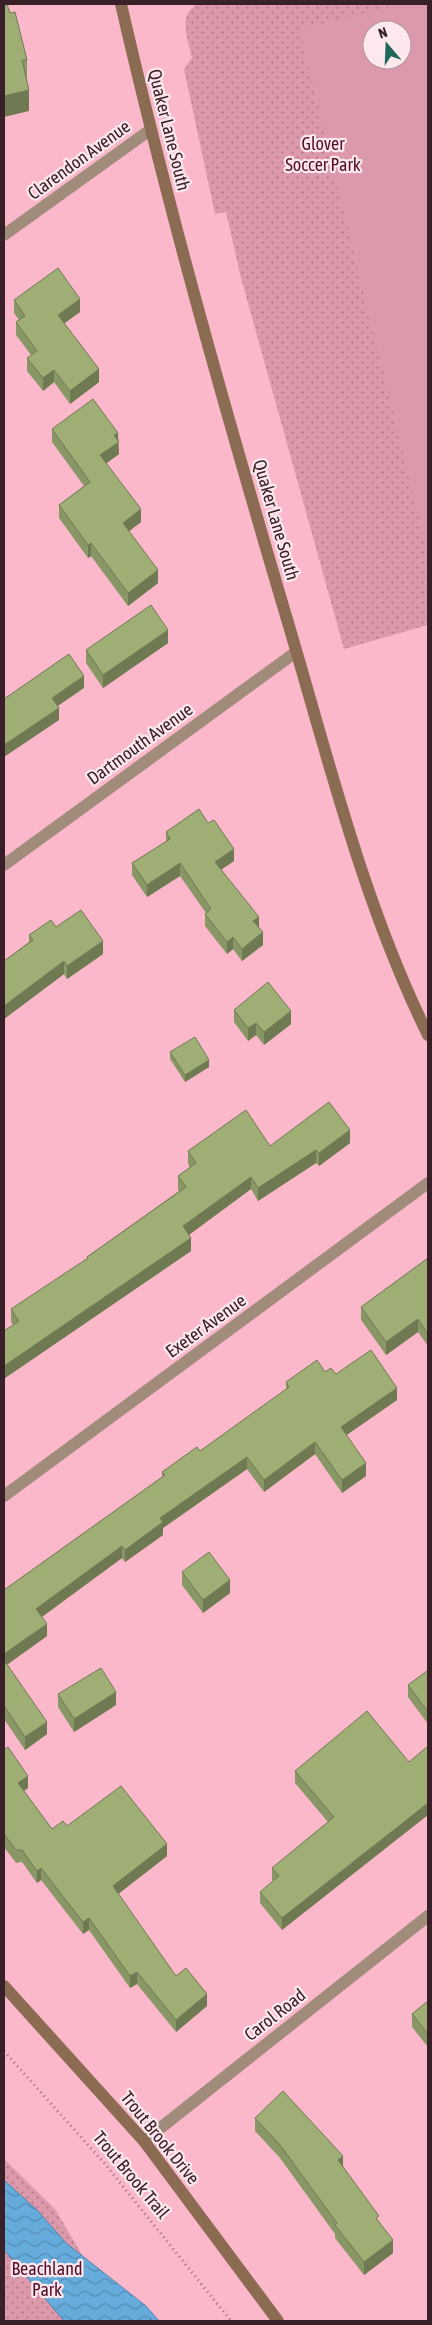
<svg xmlns="http://www.w3.org/2000/svg" width="432" height="2325" viewBox="0 0 432 2325" font-family="'Asap Condensed',sans-serif">
	<style>
		.park { fill: url(#park-dots); fill-rule: evenodd }
		.pitch { fill: #db99ab; fill-rule: evenodd }
		.water { fill: url(#water-waves); stroke: #5882a7 }
		.lines { fill: none; stroke-linecap: round; stroke-linejoin: round }
		.path { stroke: #9b6d7b; stroke-width: 3; stroke-dasharray: 1 4; stroke-linecap: butt }
		.minor { stroke: #a18c7b; stroke-width: 12 }
		.secondary { stroke: #8b6c53; stroke-width: 12 }
		.wall { fill: #899665 }
		.shaded-wall { fill: #6f7a52 }
		.building { fill: #9fae75; stroke: #6f7a52 }
		.labels { text-anchor: middle; stroke-width: 4.5; stroke-linejoin: round; paint-order: stroke }
		.street-label { font-size: 18px; fill: #392028; stroke: #fde8ed }
		.park-label { font-size: 18px; fill: #540c2a; stroke: #fde8ed }
	</style>
	<defs>
		<pattern id="park-dots" width="8" height="8" patternUnits="userSpaceOnUse" patternTransform="scale(1.25)"><rect width="8" height="8" fill="#db99ab"/><path d="M2 2h.1M6 6h.1" fill="none" stroke="#b37c8b" stroke-width="1.8" stroke-linecap="round"/></pattern>
		<pattern id="water-waves" width="16" height="10" patternUnits="userSpaceOnUse" patternTransform="scale(1.25)"><rect width="16" height="10" fill="#65acdd"/><path d="M0 5q4-4 8 0t8 0" fill="none" stroke="#548cb3"/></pattern>
	</defs>
	<rect width="100%" height="100%" fill="#fbb8cb"/>
	<!-- park -->
	<g class="park">
		<path d="M198,4H428V625L344,649L241,278L226,212L215,214L184,69L192,58C188,41 177,14 198,4ZM372,30H402V60H372Z"/>
		<path d="M4,2159L55,2209L121,2321H4Z"/>
	</g>
	<!-- pitch -->
	<path class="pitch" d="M402,4H428V555L299,29ZM372,30H402V60H372Z"/>
	<!-- water -->
	<path class="water" d="M4,2180L38,2211L66,2243L146,2306L159,2321H64L4,2250Z"/>
	<g class="lines">
		<!-- path -->
		<path class="path" d="M4,2051L105,2164L231,2321"/>
		<!-- minor -->
		<g class="minor">
			<path d="M4,235L150,130"/>
			<path d="M4,865L296,652"/>
			<path d="M4,1496L428,1183"/>
			<path d="M144,2141L428,1916"/>
		</g>
		<!-- secondary -->
		<g class="secondary">
			<path d="M121,4C169,213 228,420 289,626C330,765 364,905 428,1035"/>
			<path d="M4,1986L144,2141L278,2321"/>
		</g>
	</g>
	<!-- wall -->
	<g class="wall">
		<path d="M10,13L27,60V81L29,111Z"/>
		<path d="M14,300L80,312L64,323L99,382L70,404L54,382L43,391L27,371V358L31,355L16,335V322L19,320L14,313Z"/>
		<path d="M52,429L118,440L119,454L106,463L141,522L129,531L158,583L128,606L91,556L88,558L59,518V505L84,486L52,442Z"/>
		<path d="M168,643L103,688L86,663V650Z"/>
		<path d="M166,832L234,861L221,869L259,927L263,945L242,961L233,949L227,954L205,926V914L206,913L180,876L147,897L132,875V863L166,842Z"/>
		<path d="M56,927L103,954L67,979L64,974L4,1019V961L29,942V935Z"/>
		<path d="M234,1010L291,1024L264,1045L256,1035L248,1041L234,1022Z"/>
		<path d="M170,1052L209,1067L185,1082L170,1059Z"/>
		<path d="M350,1143L319,1166L316,1163L258,1201L251,1189L189,1235L191,1251L5,1378V1389L4,1390V1331L13,1325L11,1322V1309L87,1259V1257L179,1191L178,1189V1176L190,1167L188,1164V1151L270,1146Z"/>
		<path d="M428,1258V1346L418,1332L386,1355L361,1320V1307Z"/>
		<path d="M325,1372L336,1374L397,1400L346,1435L366,1476L342,1493L315,1454L264,1492L247,1469L163,1528V1535L125,1562L122,1558L42,1617L47,1636L7,1664L47,1734L25,1750L4,1719V1590L162,1477V1472L200,1451L286,1390V1382Z"/>
		<path d="M182,1572L230,1593L203,1613L182,1585Z"/>
		<path d="M428,1672V1724L408,1697V1685Z"/>
		<path d="M58,1694L116,1705L74,1732L58,1707Z"/>
		<path d="M4,1750L28,1788L24,1791L52,1829L67,1826L167,1856L118,1894L176,1976L207,2006L176,2032L137,1984L130,1988L89,1930L83,1934L41,1880L37,1883L22,1862L16,1863L4,1847Z"/>
		<path d="M409,1762L282,1930L260,1903V1892L273,1881L272,1880V1868L328,1822L295,1783V1771Z"/>
		<path d="M428,2001V2047L412,2027V2014Z"/>
		<path d="M255,2118L343,2167L379,2222L393,2253L364,2275L335,2238V2234L280,2158L255,2131Z"/>
	</g>
	<!-- shaded-wall -->
	<g class="shaded-wall">
		<path d="M29,90V111L4,117V96Z"/>
		<path d="M80,299V312L58,328V315Z"/>
		<path d="M99,369V382L70,404V391Z"/>
		<path d="M54,370V382L43,391V378Z"/>
		<path d="M118,433L119,454L100,468V455L114,435Z"/>
		<path d="M141,509V522L123,536V523Z"/>
		<path d="M91,543V556L88,558V545Z"/>
		<path d="M158,570V583L128,606V593Z"/>
		<path d="M168,630V643L103,688V675Z"/>
		<path d="M84,676V688L52,710V698Z"/>
		<path d="M59,708V720L4,757V745Z"/>
		<path d="M234,849V861L215,874V862Z"/>
		<path d="M180,863V876L147,897V885Z"/>
		<path d="M259,917V929L253,921Z"/>
		<path d="M263,932V945L242,961V949Z"/>
		<path d="M233,937V949L227,954V942Z"/>
		<path d="M103,941V954L67,979V966Z"/>
		<path d="M64,961V974L4,1019V1006Z"/>
		<path d="M291,1011V1024L264,1045V1032Z"/>
		<path d="M256,1023V1035L248,1041V1028Z"/>
		<path d="M209,1060V1067L185,1082V1075Z"/>
		<path d="M350,1130V1143L319,1166V1153Z"/>
		<path d="M316,1150V1163L258,1201V1188Z"/>
		<path d="M251,1177V1189L183,1239V1226Z"/>
		<path d="M191,1238V1251L5,1378V1389L4,1390V1366Z"/>
		<path d="M418,1319V1332L386,1355V1342Z"/>
		<path d="M397,1388V1400L341,1439V1427Z"/>
		<path d="M315,1442V1454L264,1492V1480Z"/>
		<path d="M247,1457V1469L163,1528V1535L125,1562V1550L160,1518Z"/>
		<path d="M366,1463V1476L342,1493V1480Z"/>
		<path d="M122,1546V1558L36,1621V1609Z"/>
		<path d="M230,1580V1593L203,1613V1600Z"/>
		<path d="M47,1624V1636L4,1667V1654Z"/>
		<path d="M116,1692V1705L74,1732V1719Z"/>
		<path d="M47,1722V1734L25,1750V1737Z"/>
		<path d="M28,1776V1788L18,1795V1783Z"/>
		<path d="M428,1803V1815L282,1930V1918Z"/>
		<path d="M167,1844V1856L113,1898V1886Z"/>
		<path d="M41,1868V1880L37,1883V1871Z"/>
		<path d="M89,1918V1930L83,1934V1922Z"/>
		<path d="M137,1972V1984L130,1988V1976Z"/>
		<path d="M207,1994V2006L176,2032V2020Z"/>
		<path d="M343,2156V2169L338,2160Z"/>
		<path d="M393,2240V2253L364,2275V2262Z"/>
	</g>
	<!-- building -->
	<g class="building">
		<path d="M4,4H7L10,13L15,12L27,60H22L29,90L4,96Z"/>
		<path d="M58,268L80,299L58,315L99,369L70,391L54,370L43,378L27,358L37,351L16,322L25,316L14,300Z"/>
		<path d="M93,399L118,433L114,435L119,442L100,455L141,509L123,523L158,570L128,593L91,543L88,545L59,505L90,482L52,429Z"/>
		<path d="M151,605L168,630L103,675L86,650Z"/>
		<path d="M69,654L84,676L52,698L59,708L4,745V699Z"/>
		<path d="M199,809L208,823L214,820L234,849L215,862L259,917L253,921L263,932L242,949L233,937L227,942L205,914L211,909L180,863L147,885L132,863L170,839L166,832Z"/>
		<path d="M81,910L103,941L67,966L64,961L4,1006V961L33,940L29,935L51,920L56,927Z"/>
		<path d="M268,982L291,1011L264,1032L256,1023L248,1028L234,1010Z"/>
		<path d="M195,1037L209,1060L185,1075L170,1052Z"/>
		<path d="M329,1102L350,1130L319,1153L316,1150L258,1188L251,1177L183,1226L191,1238L4,1366V1331L19,1321L11,1309L88,1258L87,1257L186,1187L178,1176L196,1163L188,1151L246,1110L270,1146Z"/>
		<path d="M428,1258V1334L418,1319L386,1342L361,1307Z"/>
		<path d="M371,1350L397,1388L341,1427L366,1463L342,1480L315,1442L264,1480L247,1457L160,1518L163,1522L125,1550L122,1546L36,1609L47,1624L4,1654V1590L165,1475L162,1472L197,1447L200,1451L289,1387L286,1382L317,1360L325,1372L331,1368L336,1374Z"/>
		<path d="M209,1552L230,1580L203,1600L182,1572Z"/>
		<path d="M4,1660L47,1722L25,1737L4,1706Z"/>
		<path d="M101,1668L116,1692L74,1719L58,1694Z"/>
		<path d="M427,1671L428,1672V1712L408,1685Z"/>
		<path d="M367,1711L409,1762L428,1746V1803L282,1918L260,1892L279,1876L272,1868L334,1817L295,1771Z"/>
		<path d="M8,1747L28,1776L18,1783L52,1829L63,1821L67,1826L121,1786L167,1844L113,1886L176,1976L186,1968L207,1994L176,2020L137,1972L130,1976L89,1918L83,1922L41,1868L37,1871L22,1850H16L4,1834V1750Z"/>
		<path d="M428,2001V2034L412,2014Z"/>
		<path d="M283,2091L343,2156L338,2160L379,2216L376,2218L393,2240L364,2262L335,2225L337,2223L280,2145L255,2118Z"/>
	</g>
	<g class="labels">
		<!-- street labels -->
		<g class="street-label">
			<text transform="translate(169 130) rotate(76)" y="6">Quaker Lane South</text>
			<text transform="translate(79 160) rotate(-36)" y="6">Clarendon Avenue</text>
			<text transform="translate(276 520) rotate(74)" y="6">Quaker Lane South</text>
			<text transform="translate(140 744) rotate(-36)" y="6">Dartmouth Avenue</text>
			<text transform="translate(206 1326) rotate(-36)" y="6">Exeter Avenue</text>
			<text transform="translate(275 2015) rotate(-38)" y="6">Carol Road</text>
			<text transform="translate(160 2138) rotate(51)" y="6">Trout Brook Drive</text>
			<text transform="translate(131 2175) rotate(50)" y="6">Trout Brook Trail</text>
		</g>
		<!-- park labels -->
		<g class="park-label">
			<text x="323" y="150">Glover<tspan x="323" dy="21">Soccer Park</tspan></text>
			<text x="47" y="2275">Beachland<tspan x="47" dy="21">Park</tspan></text>
		</g>
	</g>
	<!-- border -->
	<rect width="432" height="2325" fill="none" stroke="#392028" stroke-width="10"/>
	<!-- north arrow -->
	<g transform="translate(387 45) rotate(341)"><circle r="24" fill="#fde8ed" stroke="#af989e"/>
	<path d="M0-4L9 19L0 12L-9 19Z" fill="#20675c"/>
	<text y="-8" font-size="14" font-weight="bold" text-anchor="middle" fill="#392028">N</text>
	</g>
</svg>
